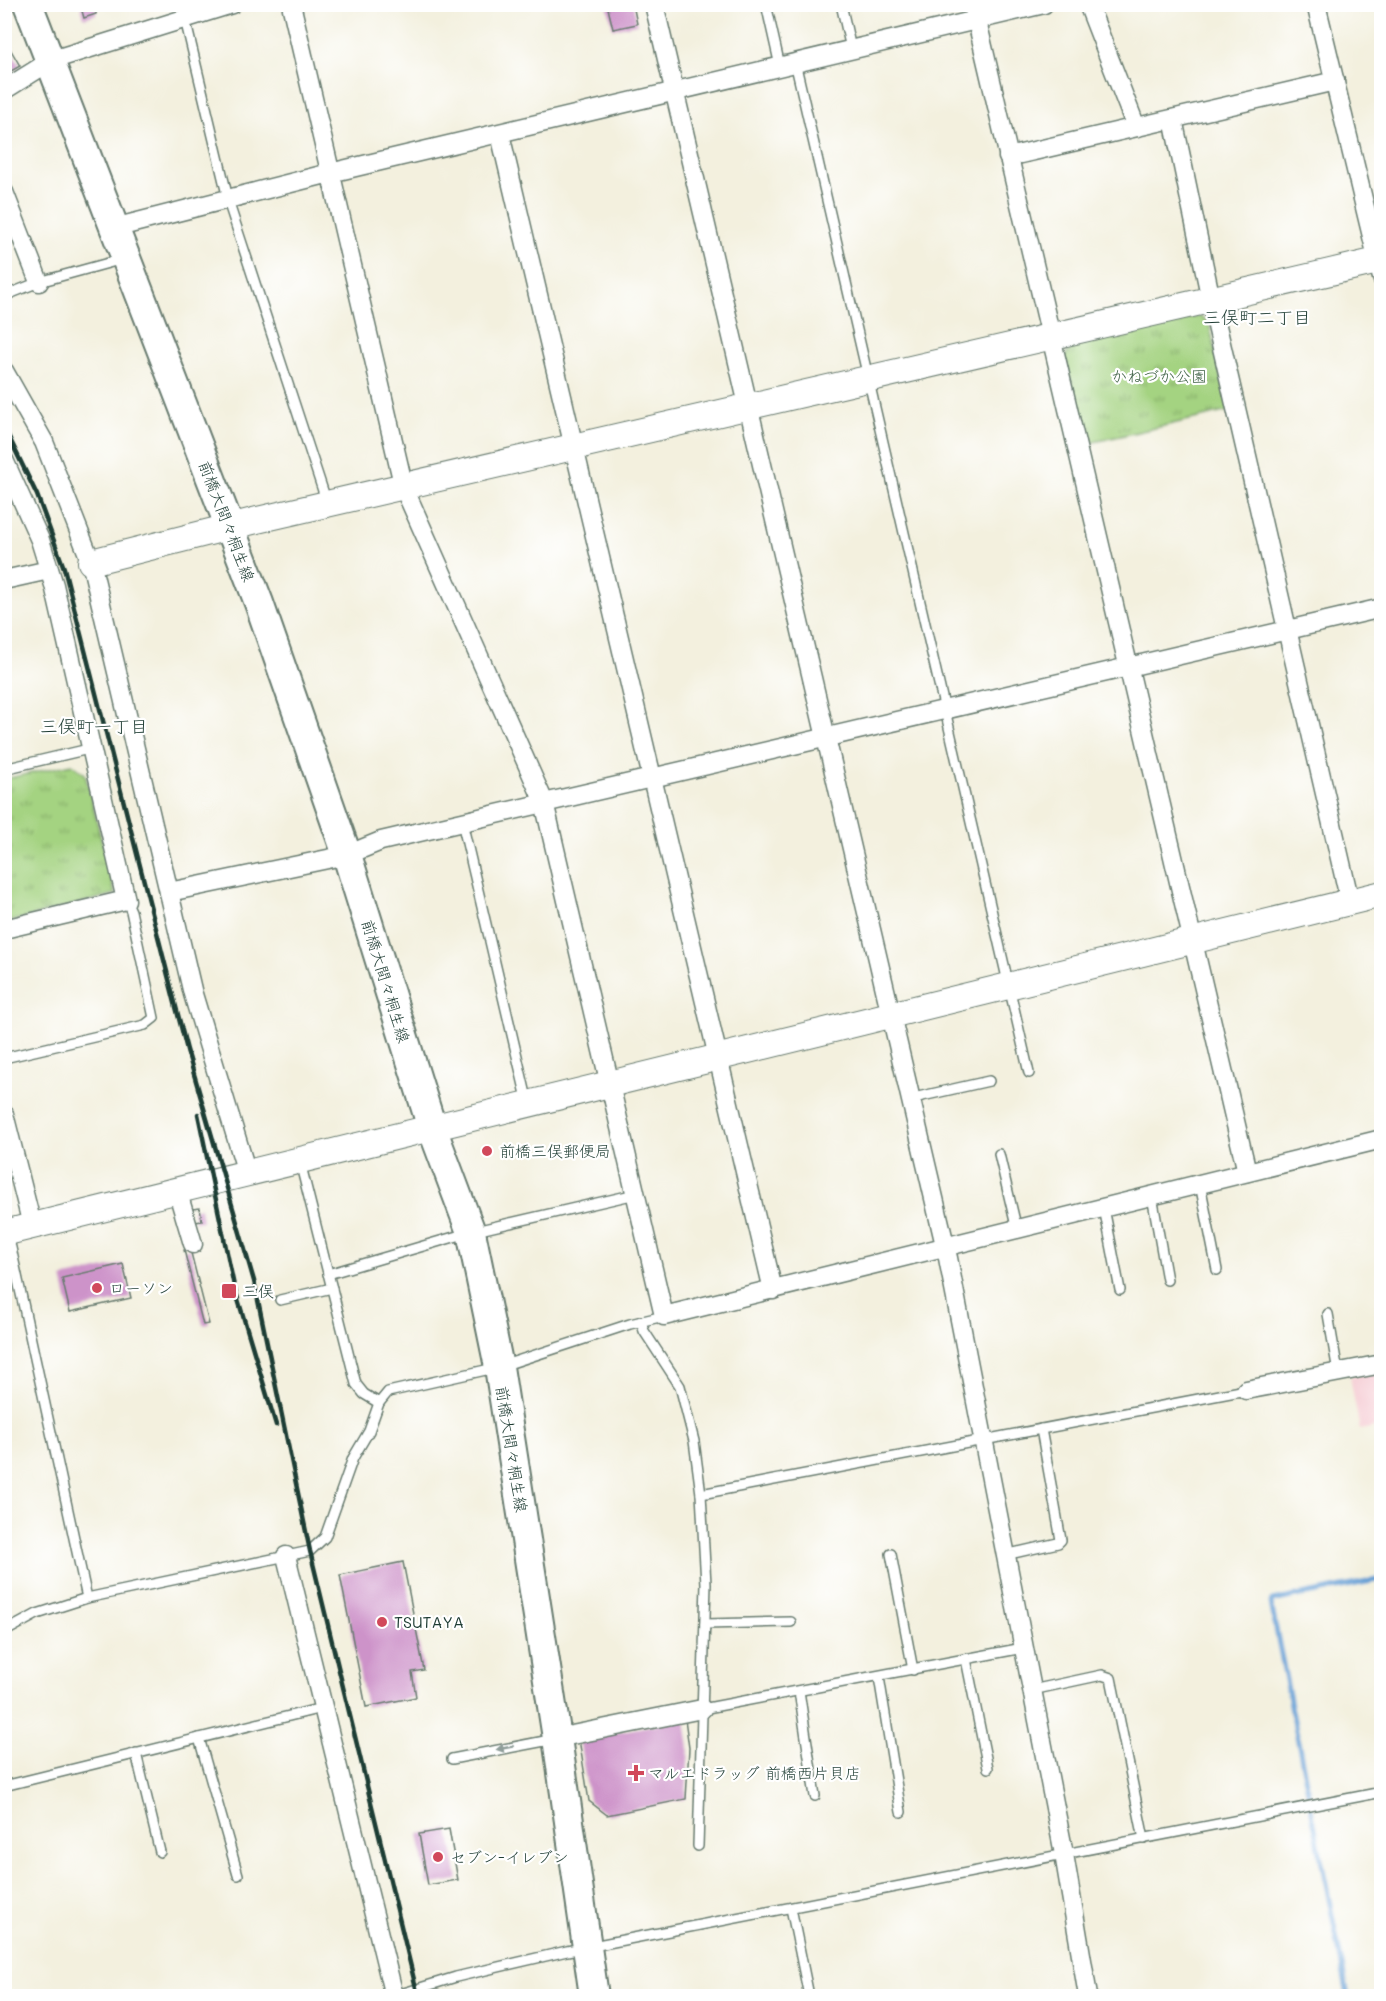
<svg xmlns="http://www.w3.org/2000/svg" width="1386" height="2001" viewBox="0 0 1386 2001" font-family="Mali,'Klee One',sans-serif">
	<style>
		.built { fill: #f6cfd6 }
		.park { fill: url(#park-tufts); stroke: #62885a; stroke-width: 1.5 }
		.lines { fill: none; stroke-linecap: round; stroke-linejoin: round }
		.stream { stroke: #659fd4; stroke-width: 5 }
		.building { fill: #cd93c9 }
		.lane-casing { stroke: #697c70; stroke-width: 12 }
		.street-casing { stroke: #697c70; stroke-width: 21 }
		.secondary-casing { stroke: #697c70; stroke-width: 28 }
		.primary-casing { stroke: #697c70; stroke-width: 32 }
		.lane { stroke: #fff; stroke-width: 9 }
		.street { stroke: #fff; stroke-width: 18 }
		.secondary { stroke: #fff; stroke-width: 26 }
		.primary { stroke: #fff; stroke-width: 28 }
		.rail { stroke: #1f3d34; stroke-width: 4.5 }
		.oneway { fill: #8f9e9a }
		.poi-dot { fill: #d1495b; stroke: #fff; stroke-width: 2 }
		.labels { text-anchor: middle; stroke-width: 4.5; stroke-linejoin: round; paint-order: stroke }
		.park-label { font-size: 16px; fill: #406247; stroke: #fff }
		.street-label { font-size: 16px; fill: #1f3d34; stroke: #fff }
		.poi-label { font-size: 16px; fill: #1f3d34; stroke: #fff; text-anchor: start }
		.neighbourhood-label { font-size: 18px; fill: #1f3d34; stroke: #fff }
	</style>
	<defs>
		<pattern id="park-tufts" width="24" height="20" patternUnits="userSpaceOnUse" patternTransform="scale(1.5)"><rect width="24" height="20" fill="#a4d381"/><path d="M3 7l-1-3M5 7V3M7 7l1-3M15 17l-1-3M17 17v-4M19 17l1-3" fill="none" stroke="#85ac6a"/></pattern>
	</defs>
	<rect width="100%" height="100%" fill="#fff"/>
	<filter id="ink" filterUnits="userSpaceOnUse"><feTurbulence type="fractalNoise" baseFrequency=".0167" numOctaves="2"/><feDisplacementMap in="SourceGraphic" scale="12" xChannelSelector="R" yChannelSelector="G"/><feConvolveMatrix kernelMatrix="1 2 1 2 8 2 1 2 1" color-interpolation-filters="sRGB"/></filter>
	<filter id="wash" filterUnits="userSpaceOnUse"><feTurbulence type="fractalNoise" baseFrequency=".008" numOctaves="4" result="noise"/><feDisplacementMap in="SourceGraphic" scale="24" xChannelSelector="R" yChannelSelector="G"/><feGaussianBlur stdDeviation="1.35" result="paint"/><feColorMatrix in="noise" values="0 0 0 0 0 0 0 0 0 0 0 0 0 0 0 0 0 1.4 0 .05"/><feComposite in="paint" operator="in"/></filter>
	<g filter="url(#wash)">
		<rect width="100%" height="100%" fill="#f3f0de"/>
		<!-- built -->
		<path class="built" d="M1381,1371V1426L1360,1430L1350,1377Z"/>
		<!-- park -->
		<g class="park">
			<path d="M1199,316L1209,323L1229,411L1085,444L1065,356L1072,345Z"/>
			<path d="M72,764L85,774L115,894L5,923L4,779Z"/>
		</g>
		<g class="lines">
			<!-- stream -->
			<path class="stream" d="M1348,1996L1271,1603L1272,1601L1382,1579"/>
		</g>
		<g id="blocks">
			<!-- building -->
			<g class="building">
				<path d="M80,4H97L96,14L84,18Z"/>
				<path d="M607,4H633L637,24L613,29Z"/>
				<path d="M4,38L20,66L4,75Z"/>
				<path d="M200,1208L202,1221L195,1222L193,1209Z"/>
				<path d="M190,1249L209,1324L203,1325L184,1250Z"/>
				<path d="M123,1264L131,1298L70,1312L62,1278Z"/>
				<path d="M403,1562L424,1670L412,1672L416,1697L366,1707L340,1575Z"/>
				<path d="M685,1719L689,1748L686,1799L607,1815L589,1801L579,1739Z"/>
				<path d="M449,1829L458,1880L428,1885L419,1834Z"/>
			</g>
		</g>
	</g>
	<g filter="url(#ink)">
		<use href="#blocks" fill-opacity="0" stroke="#697c70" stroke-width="1.5"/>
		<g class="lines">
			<!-- lane casing -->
			<g class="lane-casing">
				<g id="lane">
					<path d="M766,4L780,66"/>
					<path d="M841,4L851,49"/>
					<path d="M185,19L230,207L327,503"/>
					<path d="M795,62L1029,1073"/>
					<path d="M4,296L39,282L123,259"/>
					<path d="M4,769L93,748"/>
					<path d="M462,822L528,1103"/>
					<path d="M4,1058L145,1025L154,1018L131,911L126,900"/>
					<path d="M909,1099L989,1081"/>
					<path d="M999,1154L1017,1230"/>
					<path d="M300,1162L356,1384L364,1394L379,1403"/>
					<path d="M1200,1184L1217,1270"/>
					<path d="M1152,1196L1167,1280"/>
					<path d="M1104,1208L1120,1290"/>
					<path d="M8,1234L87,1598"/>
					<path d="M328,1274L471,1232L636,1194"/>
					<path d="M280,1300L332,1288"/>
					<path d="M1328,1314L1338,1372"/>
					<path d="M641,1321L644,1331L680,1386L694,1441L701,1494L706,1584L698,1846"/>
					<path d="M701,1494L1246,1390"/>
					<path d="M891,1554L913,1670"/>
					<path d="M1005,1555L1058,1543L1061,1540L1041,1429"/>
					<path d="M705,1624L791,1622"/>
					<path d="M4,1632L37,1614L87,1598L310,1551L325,1537L353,1458L369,1431L379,1403L388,1392L499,1367L630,1324L664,1316"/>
					<path d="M966,1659L988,1768"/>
					<path d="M879,1677L901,1812"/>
					<path d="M1032,1690L1102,1675L1111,1678L1144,1839"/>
					<path d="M799,1691L815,1796"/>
					<path d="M702,1709L1023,1648"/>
					<path d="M199,1738L238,1875"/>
					<path d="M136,1753L160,1852"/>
					<path d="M452,1759L555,1739"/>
					<path d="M4,1786L322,1708"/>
					<path d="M791,1908L809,1996"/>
					<path d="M394,1996L456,1977L567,1951L1382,1792"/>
				</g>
			</g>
			<!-- street casing -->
			<g class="street-casing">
				<g id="street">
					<path d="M291,4L404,488L544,802L664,1316L1382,1139"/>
					<path d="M654,4L948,1258L1064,1854L1088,1996"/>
					<path d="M973,4L1247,1172"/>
					<path d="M1088,4L1136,127"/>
					<path d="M1316,4L1382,278"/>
					<path d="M4,90L52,60L232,4"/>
					<path d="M1173,119L1211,300L1350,902"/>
					<path d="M500,134L773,1290"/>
					<path d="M1008,157L1335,81"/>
					<path d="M4,192L39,282"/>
					<path d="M114,228L330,173L1044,4"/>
					<path d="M4,371L44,442L91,562L193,994L247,1173"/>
					<path d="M4,460L40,540L54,585L126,900L4,929"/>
					<path d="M4,580L49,570"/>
					<path d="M169,892L347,855L381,841L1382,608"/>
					<path d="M4,1114L32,1225"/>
					<path d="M180,1200L193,1244"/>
					<path d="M1246,1390L1382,1364"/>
					<path d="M286,1556L394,1996"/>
					<path d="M557,1738L702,1709"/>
				</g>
			</g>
			<!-- secondary casing -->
			<g class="secondary-casing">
				<g id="secondary">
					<path d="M91,562L253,521L1382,260"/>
					<path d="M4,1233L1382,894"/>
				</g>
			</g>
			<!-- primary casing -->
			<g class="primary-casing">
				<path id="primary" d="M28,4L259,603L347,855L432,1128L471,1232L499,1367L557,1738L594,1996"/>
			</g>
			<!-- lane -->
			<use href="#lane" class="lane"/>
			<!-- street -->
			<use href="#street" class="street"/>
			<!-- secondary -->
			<use href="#secondary" class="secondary"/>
			<!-- primary -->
			<use href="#primary" class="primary"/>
			<!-- rail -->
			<g class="rail">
				<path d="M4,427L37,495L64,568L187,1050L254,1281L310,1551L418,1996"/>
				<path d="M198,1114L234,1286L276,1425"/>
			</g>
		</g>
		<!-- one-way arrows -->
		<defs><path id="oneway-solid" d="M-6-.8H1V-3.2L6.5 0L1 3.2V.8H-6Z" transform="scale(1.5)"/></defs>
		<use class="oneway" href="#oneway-solid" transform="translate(505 1748) rotate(169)"/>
	</g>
	<!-- markers -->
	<g class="poi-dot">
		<circle cx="487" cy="1151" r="6"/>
		<circle cx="97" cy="1288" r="6"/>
		<rect x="221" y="1283" width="16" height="16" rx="3"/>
		<circle cx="382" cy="1622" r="6"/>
		<path d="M633 1764h6v6h6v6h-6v6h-6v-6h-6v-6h6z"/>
		<circle cx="438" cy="1857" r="6"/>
	</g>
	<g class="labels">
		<!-- park labels -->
		<g class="park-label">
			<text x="1159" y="382">かねづか公園</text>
		</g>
		<!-- street labels -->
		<g class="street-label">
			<text transform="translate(227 521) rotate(69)" y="6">前橋大間々桐生線</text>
			<text transform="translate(386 981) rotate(73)" y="6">前橋大間々桐生線</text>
			<text transform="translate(512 1449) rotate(81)" y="6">前橋大間々桐生線</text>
		</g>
		<!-- poi labels -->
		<g class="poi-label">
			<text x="499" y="1157">前橋三俣郵便局</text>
			<text x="109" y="1294">ローソン</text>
			<text x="242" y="1297">三俣</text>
			<text x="394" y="1628">TSUTAYA</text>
			<text x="648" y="1779">マルエドラッグ 前橋西片貝店</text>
			<text x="450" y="1863">セブン-イレブン</text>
		</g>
		<!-- neighbourhood labels -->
		<g class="neighbourhood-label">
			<text x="1257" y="324">三俣町二丁目</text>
			<text x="94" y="733">三俣町一丁目</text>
		</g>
	</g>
	<!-- margin -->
	<rect width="1386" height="2001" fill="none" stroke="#fff" stroke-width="24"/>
</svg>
